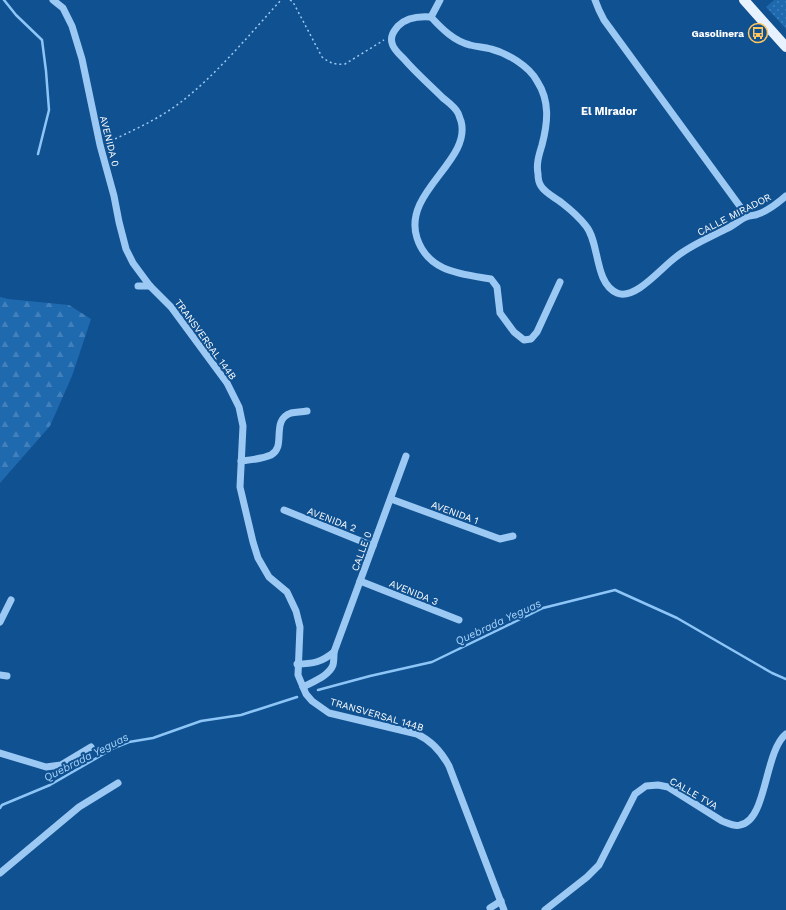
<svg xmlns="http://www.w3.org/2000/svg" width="786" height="910" viewBox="0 0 786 910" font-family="'Work Sans',sans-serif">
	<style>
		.grass { fill: url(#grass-dots) }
		.forest { fill: url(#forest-firs) }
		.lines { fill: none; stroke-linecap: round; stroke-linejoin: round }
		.stream { stroke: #8dc5f7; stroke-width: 2.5 }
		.path { stroke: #9cc9f3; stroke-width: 1.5; stroke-dasharray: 2 3; stroke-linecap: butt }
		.minor { stroke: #9cc9f3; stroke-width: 7 }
		.major { stroke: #e8f2ff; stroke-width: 10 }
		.labels { text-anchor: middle; stroke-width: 4; stroke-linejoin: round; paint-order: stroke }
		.poi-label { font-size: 10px; font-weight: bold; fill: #fff; stroke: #105191; text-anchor: end }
		.street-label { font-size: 10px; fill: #fff; stroke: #105191 }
		.neighbourhood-label { font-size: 11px; font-weight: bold; fill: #fff; stroke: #105191 }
		.water-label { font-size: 11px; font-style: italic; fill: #a8d3fa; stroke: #105191 }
	</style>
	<defs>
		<pattern id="grass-dots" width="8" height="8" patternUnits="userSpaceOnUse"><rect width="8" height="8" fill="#1f69af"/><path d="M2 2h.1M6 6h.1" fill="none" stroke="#4180bb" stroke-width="1.8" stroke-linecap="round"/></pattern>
		<pattern id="forest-firs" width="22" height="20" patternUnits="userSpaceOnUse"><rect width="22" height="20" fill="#1f69af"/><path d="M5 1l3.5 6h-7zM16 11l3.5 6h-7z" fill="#4180bb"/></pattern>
	</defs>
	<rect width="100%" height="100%" fill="#105191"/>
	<!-- grass -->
	<path class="grass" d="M774,0H786V29L766,7Z"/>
	<!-- forest -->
	<path class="forest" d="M0,297L8,299L69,305L91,319L72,376L50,426L0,483Z"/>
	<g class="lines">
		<!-- stream -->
		<g class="stream">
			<path d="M4,0L16,15L42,40L46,71L49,110L38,154"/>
			<path d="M318,690L370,676L432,662L543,608L615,590L677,618L772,673L786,679"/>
			<path d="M0,808L2,805L50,785L114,748L129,742L153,738L201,721L241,715L297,697"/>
		</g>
		<!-- path -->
		<g class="path">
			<path d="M290,0L293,2L322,57C330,63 335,65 345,64L384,40"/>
			<path d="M106,143C132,131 159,119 181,102C217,74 250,34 281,0"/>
		</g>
		<!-- minor -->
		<g class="minor">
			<path d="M53,0L63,8L72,26L82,59L100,145L114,196L119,222L126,249L133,263L150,286L171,307L227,383L239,407L243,426L240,487L253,542L258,558L269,577L287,592L296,611L300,627L298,675L306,694L312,701L329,713L417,734C432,741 441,751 449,766L504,910"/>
			<path d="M440,0L431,17C442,29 454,41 470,45C477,47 484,47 491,49C507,53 529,66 537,81C550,101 548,122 542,145C539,155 536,164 538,174C538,177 539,183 541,186C545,193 556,198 562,203C571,210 579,217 586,226C600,243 594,283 617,293C635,301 662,267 676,257C691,245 709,238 726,229C733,226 739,220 746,217C750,215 755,216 758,214C768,211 778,203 786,196"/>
			<path d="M595,0L599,10L604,20L747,216"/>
			<path d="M431,17C419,16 407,17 398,26C394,31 390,36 392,43C393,49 400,55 404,59C416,73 430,85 443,98C448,102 455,107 458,113C459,115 460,119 461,121C472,161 402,192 417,238C428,272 461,274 491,279L497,287L500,313L514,332L524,340L531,339L537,332L560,282"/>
			<path d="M138,286H150"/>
			<path d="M241,461C250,460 262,459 271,455C287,447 270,420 291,413C296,412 302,412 307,411"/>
			<path d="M391,499L500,539L513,536"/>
			<path d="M284,510L373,546"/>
			<path d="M360,581L459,620"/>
			<path d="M0,622L11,600"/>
			<path d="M297,664C313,664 322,662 334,652"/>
			<path d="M0,675L7,676"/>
			<path d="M303,687C312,682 329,676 333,665C334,661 334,656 334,652L406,456"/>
			<path d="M0,753L46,767L61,765L91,747"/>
			<path d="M0,873L79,807L118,783"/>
			<path d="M490,908L501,901"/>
			<path d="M545,910L587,877L599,865L635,794L646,786L658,785L668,787L722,821C728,823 734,827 740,825C767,821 764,752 786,734"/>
		</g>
		<!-- major -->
		<path class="major" d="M744,0L786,47"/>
	</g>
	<!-- icons -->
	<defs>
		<g id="bus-ring" transform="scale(1)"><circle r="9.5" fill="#105191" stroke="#ffc55e" stroke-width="1.5"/><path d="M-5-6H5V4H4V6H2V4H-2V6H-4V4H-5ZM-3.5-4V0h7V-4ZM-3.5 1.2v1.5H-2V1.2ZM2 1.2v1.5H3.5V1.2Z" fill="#ffc55e"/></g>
	</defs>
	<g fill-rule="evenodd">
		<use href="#bus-ring" x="758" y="33"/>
	</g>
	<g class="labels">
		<!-- poi labels -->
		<g class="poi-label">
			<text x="744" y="37">Gasolinera</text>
		</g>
		<!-- street labels -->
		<g class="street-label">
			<text transform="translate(110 141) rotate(76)" y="4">AVENIDA 0</text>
			<text transform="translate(734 214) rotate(-27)" y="4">CALLE MIRADOR</text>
			<text transform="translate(206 339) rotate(54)" y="4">TRANSVERSAL 144B</text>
			<text transform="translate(455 512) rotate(20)" y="4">AVENIDA 1</text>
			<text transform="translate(332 519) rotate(21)" y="4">AVENIDA 2</text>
			<text transform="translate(361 551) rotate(-70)" y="4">CALLE 0</text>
			<text transform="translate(414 592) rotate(22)" y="4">AVENIDA 3</text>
			<text transform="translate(377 714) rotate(16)" y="4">TRANSVERSAL 144B</text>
			<text transform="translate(694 793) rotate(30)" y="4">CALLE TVA</text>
		</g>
		<!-- neighbourhood labels -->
		<g class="neighbourhood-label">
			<text x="609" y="115">El Mirador</text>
		</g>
		<!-- water labels -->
		<g class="water-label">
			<text transform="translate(498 622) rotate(-25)" y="4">Quebrada Yeguas</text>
			<text transform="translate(86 757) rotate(-27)" y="4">Quebrada Yeguas</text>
		</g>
	</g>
</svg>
